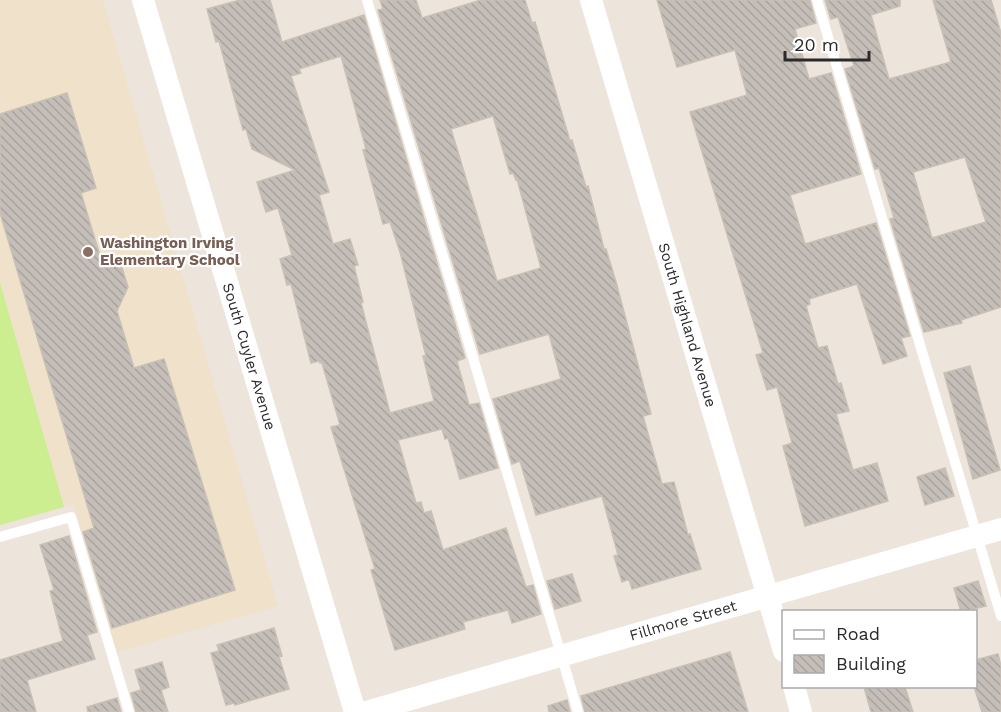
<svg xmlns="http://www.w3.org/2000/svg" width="1001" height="712" viewBox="0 0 1001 712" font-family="'Work Sans',sans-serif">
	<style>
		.education { fill: #efe1ca }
		.pitch { fill: #cded91 }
		.building { fill: url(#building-back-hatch); stroke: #c8c0b5; stroke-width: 1.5; fill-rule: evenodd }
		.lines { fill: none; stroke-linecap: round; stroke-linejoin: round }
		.lane { stroke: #fff; stroke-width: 10 }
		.street { stroke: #fff; stroke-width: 22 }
		.education-dot { fill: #8d6e63; stroke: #fff; stroke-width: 2 }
		.labels { text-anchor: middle; stroke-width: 4.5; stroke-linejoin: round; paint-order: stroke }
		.education-label { font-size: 15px; font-weight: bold; fill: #785e54; stroke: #fff; text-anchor: start }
		.street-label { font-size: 15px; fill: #2a2a2a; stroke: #fff }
	</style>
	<defs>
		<pattern id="building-back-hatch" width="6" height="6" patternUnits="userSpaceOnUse" patternTransform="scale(1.5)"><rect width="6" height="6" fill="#c5beb8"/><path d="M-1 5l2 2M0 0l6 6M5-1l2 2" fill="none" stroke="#a9a39e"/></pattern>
	</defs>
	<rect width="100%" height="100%" fill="#ede4dc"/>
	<!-- education -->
	<path class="education" d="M0,0H103L278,606L117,652L74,504L0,525Z"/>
	<!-- pitch -->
	<path class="pitch" d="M0,283L64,507L0,525Z"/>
	<!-- building -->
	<g class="building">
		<path d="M240,0H270L282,42L364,15L465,358L457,361L469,405L479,403L498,468L460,479L448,438L445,439L442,429L398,440L416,503L421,502L424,513L431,511L443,550L506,528L526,587L533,585L541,614L512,623L508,610L463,622L465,629L395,650L371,570L375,569L331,427L340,425L322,363H320L319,361L311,363L291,284L287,285L280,259L292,255L278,208L266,212L257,182L295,170L252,149L246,129L243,130L219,41L216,42L207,9ZM341,56L366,149L363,150L383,224L390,222L400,252L426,356H423L434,401L390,413L361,303L363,302L354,266L358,265L350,239L333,244L319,195L329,192L291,76L301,73L299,69Z"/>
		<path d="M380,0H416L422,18L481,0H525L532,23L535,22L570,141L572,140L586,187L588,186L604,249H606L616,282L651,414L643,416L662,484L674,482L688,535L690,534L701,569L632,589L629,579L622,582L614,556L618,555L602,496L536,515L520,461L512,464L493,399L561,379L549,334L480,354L378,10L383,9ZM493,116L510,174L513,173L516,180L517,179L541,268L497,281L451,129Z"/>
		<path d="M657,0H810L816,23L795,29L809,79L831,73L861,174L790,195L805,244L876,223L910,336L901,338L907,356L883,364L857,284L809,299L810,304L806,306L818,348L827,346L838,384L841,383L849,411L836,414L853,470L877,463L888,501L805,526L783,446L792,443L777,387L767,390L756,355L763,353L690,112L747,95L735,50L677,67Z"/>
		<path d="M825,0H900V6L871,15L889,79L951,62L933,0H991L1001,33V307L961,320L962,323L924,332L890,219L894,218L879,168L875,169L845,69L854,66L838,17L831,19ZM965,157L986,222L932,238L913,172Z"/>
		<path d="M67,93L96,188L81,193L100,256L122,268L128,287L117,311L134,368L164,359L235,590L112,628L83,532L94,528L0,213V114Z"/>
		<path d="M970,366L1000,470L973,479L944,373Z"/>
		<path d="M945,468L954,496L925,505L917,477Z"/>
		<path d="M69,536L97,632L87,635L95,659L27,680L36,712H0V660L63,641L50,591L54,590L40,545Z"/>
		<path d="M572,574L581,601L555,609L547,581Z"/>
		<path d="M978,581L986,606L961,612L954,588Z"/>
		<path d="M274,628L282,656L279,657L289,689L235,705L234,703L226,705L211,653L219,651L217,645Z"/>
		<path d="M730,652L748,712H585L581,696Z"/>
		<path d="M998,654L1001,666V712H982L975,690V660Z"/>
		<path d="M162,662L169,687L161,690L168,712H136L131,693L141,690L135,670Z"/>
		<path d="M864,687H905L913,712H871Z"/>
		<path d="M117,698L121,712H88L87,707Z"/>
		<path d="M567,700L570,712H549L548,706Z"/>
	</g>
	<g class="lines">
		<!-- lane -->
		<g class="lane">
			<path d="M367,0L578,712"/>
			<path d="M817,0L1001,616"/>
			<path d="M0,537L71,517L129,712"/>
		</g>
		<!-- street -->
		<g class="street">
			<path id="s1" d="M143,0L355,712"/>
			<path id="s2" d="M591,0L784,651"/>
			<path d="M794,686L801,712"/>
			<path id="s3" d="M366,712L1001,529"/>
		</g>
	</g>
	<!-- markers -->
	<circle class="education-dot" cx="88" cy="252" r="6"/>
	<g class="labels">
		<!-- education labels -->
		<g class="education-label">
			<text x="100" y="248">Washington Irving<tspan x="100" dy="17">Elementary School</tspan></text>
		</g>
		<!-- street labels -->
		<g class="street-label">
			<text dy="5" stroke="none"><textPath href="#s2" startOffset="339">South Highland Avenue</textPath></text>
			<text dy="5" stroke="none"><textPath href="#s1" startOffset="372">South Cuyler Avenue</textPath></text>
			<text dy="5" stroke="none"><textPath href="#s3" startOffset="330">Fillmore Street</textPath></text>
		</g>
	</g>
	<!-- legend -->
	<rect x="782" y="610" width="195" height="78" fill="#ffffff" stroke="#aaaaaa" stroke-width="1.5"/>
	<rect x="794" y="630" width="30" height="9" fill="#ffffff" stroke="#aaaaaa" stroke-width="1.5"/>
	<text x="836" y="640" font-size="18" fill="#2a2a2a">Road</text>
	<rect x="794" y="655" width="30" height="18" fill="url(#building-back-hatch)" stroke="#aaaaaa" stroke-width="1.5"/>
	<text x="836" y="670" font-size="18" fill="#2a2a2a">Building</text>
	<!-- scale -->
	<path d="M785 51v9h84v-9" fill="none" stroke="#2a2a2a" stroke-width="3"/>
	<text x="794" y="51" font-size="18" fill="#2a2a2a" stroke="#ffffff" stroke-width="4.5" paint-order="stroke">20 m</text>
</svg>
